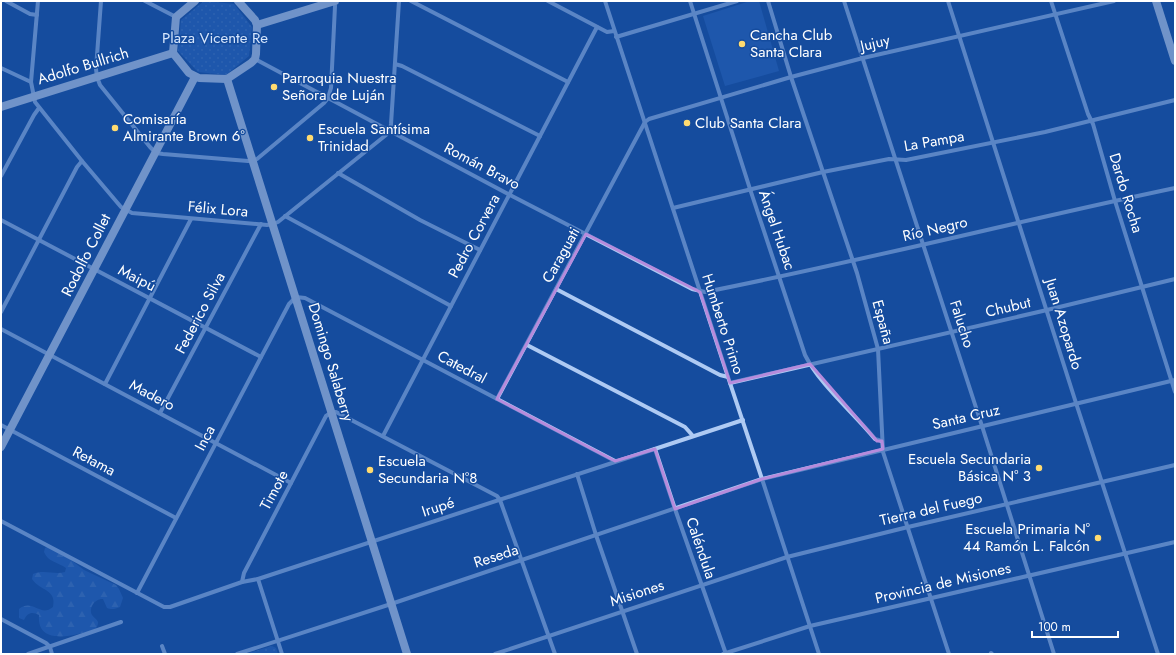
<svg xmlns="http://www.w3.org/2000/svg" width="1176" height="655" viewBox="0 0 1176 655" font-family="Jost,sans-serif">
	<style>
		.grass { fill: url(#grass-dots) }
		.forest { fill: url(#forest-firs) }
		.pitch { fill: #2965bc }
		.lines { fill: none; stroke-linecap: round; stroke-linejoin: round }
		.street { stroke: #aecaf3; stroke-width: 4 }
		.secondary { stroke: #dde9fd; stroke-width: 8 }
		.marked { fill: none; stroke: #b68bdc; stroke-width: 3; stroke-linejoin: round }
		.poi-dot { fill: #ffdb70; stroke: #154c9e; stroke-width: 1.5 }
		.labels { text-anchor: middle; stroke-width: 3; stroke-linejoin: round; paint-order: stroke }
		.poi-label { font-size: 15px; fill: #fff; stroke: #154c9e; text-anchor: start }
		.park-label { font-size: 15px; fill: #d6e6fd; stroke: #154c9e }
		.street-label { font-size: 15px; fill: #fff; stroke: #154c9e }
	</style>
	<defs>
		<pattern id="grass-dots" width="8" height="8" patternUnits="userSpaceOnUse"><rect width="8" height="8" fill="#2965bc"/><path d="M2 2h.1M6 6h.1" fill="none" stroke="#497cc6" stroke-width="1.8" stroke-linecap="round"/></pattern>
		<pattern id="forest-firs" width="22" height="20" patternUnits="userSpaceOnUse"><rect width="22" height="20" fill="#2965bc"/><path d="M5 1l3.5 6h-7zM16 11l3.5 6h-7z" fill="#497cc6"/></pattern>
	</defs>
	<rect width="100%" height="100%" fill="#154c9e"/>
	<!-- grass -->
	<g class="grass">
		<path d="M204,1L234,4L252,27L249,56L226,75L198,72L178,51L181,20Z"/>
		<path d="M272,646L276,648L278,654H245Z"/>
	</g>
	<!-- forest -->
	<path class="forest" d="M49,546L58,550L84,570L116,585L119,589L123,598L120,607C115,609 112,610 107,608L103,599C96,598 88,607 92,615C93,617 97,619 98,622C98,625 97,628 94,630C89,632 83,633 78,634C61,638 37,640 39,615C32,611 27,613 24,620L19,618V609C33,598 40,618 53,607C57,589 40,591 32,579L33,574C44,569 54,575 65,572L66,568C58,562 48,562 44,552L45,548Z"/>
	<!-- pitch -->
	<path class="pitch" d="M750,1H759L779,71L725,86L703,16Z"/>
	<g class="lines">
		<!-- street -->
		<g class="street">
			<path d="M6,1L30,14L37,15"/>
			<path d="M38,1L31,82L35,102L82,161L121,207L132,213L267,225L273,224L278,222L386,135L390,130L391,124L399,1"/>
			<path d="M101,1L96,69L97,77L100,85L150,147L156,153L163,154L248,161H253L257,159L324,103L328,98L331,88L335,6L334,1"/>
			<path d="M145,1L176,17"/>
			<path d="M411,1L568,82"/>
			<path d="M548,1L607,32L614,31"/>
			<path d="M605,1L728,377L762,479L819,654"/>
			<path d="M690,1L750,189L805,355C820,385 854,413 875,439L882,441"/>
			<path d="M768,1L791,77L857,273L878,349L883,452L949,654"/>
			<path d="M844,1L982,426L1054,654"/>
			<path d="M948,1L1076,403L1158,654"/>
			<path d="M1051,1L1088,114L1093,124L1115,201L1175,392"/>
			<path d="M616,37L737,1"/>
			<path d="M255,59L510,195L692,289L705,292C862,261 1018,221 1175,188"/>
			<path d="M395,64L402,66L540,136"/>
			<path d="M1,68L31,82"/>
			<path d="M338,173L420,220L480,250"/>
			<path d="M1,176L34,115L39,108"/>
			<path d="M673,208L823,172L889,159L906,160L1045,132L1175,100"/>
			<path d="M285,216L451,306"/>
			<path d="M1,220L261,357"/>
			<path d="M556,289L720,375L728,377"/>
			<path d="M1,312L77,167L82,161"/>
			<path d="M1,329L291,483"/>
			<path d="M527,345L685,427L693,436"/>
			<path d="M730,383L1047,310L1175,279"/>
			<path d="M105,384L191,219"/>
			<path d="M497,399L645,122L649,119L791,77L863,58L1114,1"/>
			<path d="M160,413L261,224"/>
			<path d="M1,425L176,518"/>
			<path d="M383,436L597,27"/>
			<path d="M655,449L675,509L726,654"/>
			<path d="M577,474L596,535L637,654"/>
			<path d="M1,521L164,607H170L242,582L258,579L743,420"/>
			<path d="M258,579L282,654"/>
			<path d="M242,582L244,573L326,416L332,412H336L497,496L500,500L555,654"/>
			<path d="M137,593L289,304L296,297L305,298L615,461"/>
			<path d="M1,619L46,643L50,647L52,654"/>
			<path d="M162,646L165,654"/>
			<path d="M991,653L992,654"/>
			<path d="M28,654L121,622"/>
			<path d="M237,654L391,604L762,479L1175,380"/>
			<path d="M495,654L787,557L908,527L1175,465"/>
			<path d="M723,654L810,626L1175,542"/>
		</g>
		<!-- secondary -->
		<g class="secondary">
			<path d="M195,1L176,17L173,53L189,73L199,78L227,79L251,63L255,59L256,54L257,25L255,20L238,1"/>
			<path d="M1156,1L1175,61"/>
			<path d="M257,25L335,1"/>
			<path d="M227,79L407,654"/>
			<path d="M1,107L173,53"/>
			<path d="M1,447L195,77"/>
		</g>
	</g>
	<!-- marked area -->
	<path d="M0 0H1176V655H0ZM586,234L700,292L730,383L810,364L877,441H882L883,449L762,479L675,509L655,449L615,461L497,399Z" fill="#154c9e" fill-opacity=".55" fill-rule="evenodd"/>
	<path class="marked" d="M586,234L700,292L730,383L810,364L877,441H882L883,449L762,479L675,509L655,449L615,461L497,399Z"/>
	<!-- markers -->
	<g class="poi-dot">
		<circle cx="742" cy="44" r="4"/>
		<circle cx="274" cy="87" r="4"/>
		<circle cx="687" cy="123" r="4"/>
		<circle cx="115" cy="128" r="4"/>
		<circle cx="310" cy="138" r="4"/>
		<circle cx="1039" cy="468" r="4"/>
		<circle cx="370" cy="470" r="4"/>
		<circle cx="1098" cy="538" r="4"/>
	</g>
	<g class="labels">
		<!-- poi labels -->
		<g class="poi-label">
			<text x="750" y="40">Cancha Club<tspan x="750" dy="17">Santa Clara</tspan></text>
			<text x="282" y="83">Parroquia Nuestra<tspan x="282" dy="17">Señora de Luján</tspan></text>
			<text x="123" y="124">Comisaría<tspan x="123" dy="17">Almirante Brown 6°</tspan></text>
			<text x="695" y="128">Club Santa Clara</text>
			<text x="318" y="134">Escuela Santísima<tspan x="318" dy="17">Trinidad</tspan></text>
			<text x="1031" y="464" text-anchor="end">Escuela Secundaria<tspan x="1031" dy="17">Básica Nº 3</tspan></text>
			<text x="378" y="466">Escuela<tspan x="378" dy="17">Secundaria N°8</tspan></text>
			<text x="1090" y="534" text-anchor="end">Escuela Primaria Nº<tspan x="1090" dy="17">44 Ramón L. Falcón</tspan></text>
		</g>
		<!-- park labels -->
		<g class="park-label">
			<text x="215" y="43">Plaza Vicente Re</text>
		</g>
		<!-- street labels -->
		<g class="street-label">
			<text transform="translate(875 43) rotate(-13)" y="5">Jujuy</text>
			<text transform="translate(83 66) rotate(-17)" y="5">Adolfo Bullrich</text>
			<text transform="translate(934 141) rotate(-10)" y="5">La Pampa</text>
			<text transform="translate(482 166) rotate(28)" y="5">Román Bravo</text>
			<text transform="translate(1126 193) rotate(73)" y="5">Dardo Rocha</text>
			<text transform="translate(218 209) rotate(5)" y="5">Félix Lora</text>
			<text transform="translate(935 229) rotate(-13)" y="5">Río Negro</text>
			<text transform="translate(777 230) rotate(71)" y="5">Ángel Hubac</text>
			<text transform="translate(474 236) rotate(-62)" y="5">Pedro Corvera</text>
			<text transform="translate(86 255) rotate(-63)" y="5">Rodolfo Collet</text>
			<text transform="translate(561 255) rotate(-61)" y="5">Caraguati</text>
			<text transform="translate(137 278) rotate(27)" y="5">Maipú</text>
			<text transform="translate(1008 307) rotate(-13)" y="5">Chubut</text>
			<text transform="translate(200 313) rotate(-62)" y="5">Federico Silva</text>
			<text transform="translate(883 322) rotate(75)" y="5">España</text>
			<text transform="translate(723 324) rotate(72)" y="5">Humberto Primo</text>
			<text transform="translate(962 324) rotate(72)" y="5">Falucho</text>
			<text transform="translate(1064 324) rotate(73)" y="5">Juan Azopardo</text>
			<text transform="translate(331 362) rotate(73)" y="5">Domingo Salaberry</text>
			<text transform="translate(462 367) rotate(28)" y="5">Catedral</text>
			<text transform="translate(152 395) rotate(28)" y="5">Madero</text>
			<text transform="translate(966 417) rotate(-13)" y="5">Santa Cruz</text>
			<text transform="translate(205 438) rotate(-62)" y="5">Inca</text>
			<text transform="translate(94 461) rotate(28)" y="5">Retama</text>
			<text transform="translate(274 490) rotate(-62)" y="5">Timote</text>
			<text transform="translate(438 507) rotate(-18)" y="5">Irupé</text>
			<text transform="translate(931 509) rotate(-13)" y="5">Tierra del Fuego</text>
			<text transform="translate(701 548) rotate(71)" y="5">Caléndula</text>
			<text transform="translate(496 556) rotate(-18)" y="5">Reseda</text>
			<text transform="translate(943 583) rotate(-13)" y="5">Provincia de Misiones</text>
			<text transform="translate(637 593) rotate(-18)" y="5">Misiones</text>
		</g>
	</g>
	<!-- border -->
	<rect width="1176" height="655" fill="none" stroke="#ffffff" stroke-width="4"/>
	<!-- scale -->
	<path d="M1032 631v6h86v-6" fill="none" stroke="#ffffff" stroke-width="2"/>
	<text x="1038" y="631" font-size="12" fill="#ffffff" stroke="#154c9e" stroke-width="3" paint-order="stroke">100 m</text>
</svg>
